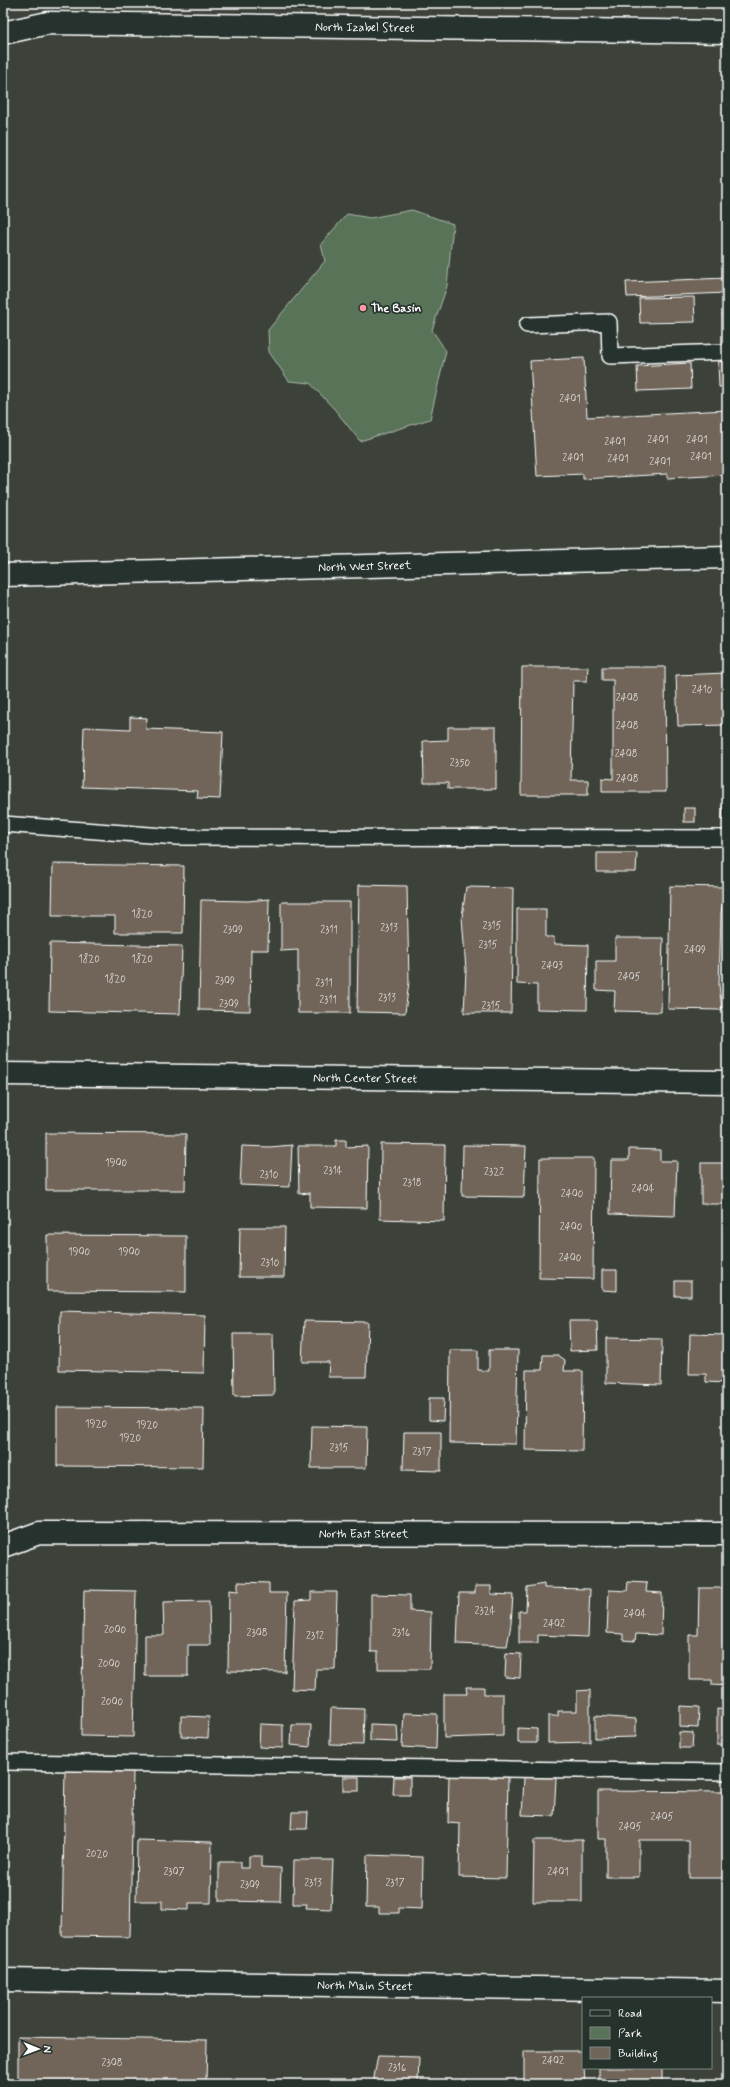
<svg xmlns="http://www.w3.org/2000/svg" width="730" height="2087" viewBox="0 0 730 2087" font-family="Mynerve,sans-serif">
	<style>
		.green { fill: #597358; stroke: #acb9ac }
		.building { fill: #706559; stroke: #fff }
		.lines { fill: none; stroke-linecap: round; stroke-linejoin: round }
		.lane-casing { stroke: #fff; stroke-width: 18 }
		.street-casing { stroke: #fff; stroke-width: 25 }
		.secondary-casing { stroke: #fff; stroke-width: 25 }
		.lane { stroke: #26332d; stroke-width: 15 }
		.street { stroke: #26332d; stroke-width: 22 }
		.secondary { stroke: #26332d; stroke-width: 22 }
		.poi-dot { fill: #ff9aa2; stroke: #26332d; stroke-width: 1.5 }
		.labels { text-anchor: middle; stroke-width: 3.5; stroke-linejoin: round; paint-order: stroke }
		.number-label { font-size: 10px; fill: #dbd8d6 }
		.street-label { font-size: 12px; fill: #fff; stroke: #26332d }
		.poi-label { font-size: 12px; font-weight: bold; fill: #fff; stroke: #26332d; text-anchor: start }
	</style>
	<rect width="100%" height="100%" fill="#3c423a"/>
	<filter id="ink" filterUnits="userSpaceOnUse"><feTurbulence type="fractalNoise" baseFrequency=".025" numOctaves="2"/><feDisplacementMap in="SourceGraphic" scale="8" xChannelSelector="R" yChannelSelector="G"/><feConvolveMatrix kernelMatrix="1 2 1 2 8 2 1 2 1" color-interpolation-filters="sRGB"/></filter>
	<g filter="url(#ink)">
		<!-- green -->
		<path class="green" d="M412,210L453,224L447,286L432,330L446,351L430,419L360,441L336,411L310,383L289,381L269,352L268,330L325,261L321,244L347,214L370,218Z"/>
		<!-- building -->
		<g class="building">
			<path d="M727,278V293L627,297L626,282Z"/>
			<path d="M722,295H727V321H723Z"/>
			<path d="M694,297L695,322L640,323L639,298Z"/>
			<path d="M584,358L587,417L727,410V475L667,478V474L583,479V474L537,476L530,361Z"/>
			<path d="M727,361V387H719L718,362Z"/>
			<path d="M690,363L691,389L638,391L637,366Z"/>
			<path d="M522,667H588L587,681H573L571,780H588V795H521Z"/>
			<path d="M602,667H665L666,792H602V778L613,779V680H602Z"/>
			<path d="M727,673V725L678,726L676,675Z"/>
			<path d="M130,717L147,718L146,729L223,732L220,799L197,798L198,791L82,787L84,727L130,729Z"/>
			<path d="M448,727H496V789H448V783H424L423,741L448,740Z"/>
			<path d="M723,805L727,806V820H722Z"/>
			<rect x="684" y="808" width="11" height="14"/>
			<path d="M597,853H637L636,872H597Z"/>
			<path d="M53,864L184,866L183,933H115V916H52Z"/>
			<path d="M359,885L407,886L409,982L405,1013L357,1012Z"/>
			<path d="M670,886L725,887L721,914L719,985L722,1010L668,1009Z"/>
			<path d="M466,887L513,888L511,1013H464L466,970L462,917Z"/>
			<path d="M269,899L268,950H251L250,1011L199,1010L201,900L248,901Z"/>
			<path d="M281,902H350V1013H298V950L281,951Z"/>
			<path d="M517,909H546V937H554V944L588,945L587,1010L537,1009V985L517,984Z"/>
			<path d="M615,938H663L661,1012L614,1011L615,991L596,990V961H615Z"/>
			<path d="M50,943L182,946L180,1014L49,1011Z"/>
			<path d="M46,1133L186,1134L185,1190H46Z"/>
			<path d="M336,1140H346V1147L368,1146L367,1208L310,1207V1193L299,1194L298,1146H336Z"/>
			<path d="M381,1144L445,1145L444,1221L380,1219Z"/>
			<path d="M292,1145L290,1187L240,1185L242,1146L270,1147Z"/>
			<path d="M463,1145L526,1146L524,1197L462,1196Z"/>
			<path d="M629,1149L660,1150V1161H677L675,1216L610,1214L611,1160H629Z"/>
			<path d="M540,1158H594L593,1279L539,1278Z"/>
			<rect x="701" y="1163" width="26" height="41"/>
			<path d="M240,1227H285L284,1277H239Z"/>
			<path d="M47,1235L186,1236V1292L47,1291Z"/>
			<path d="M602,1270H617V1291L602,1290Z"/>
			<rect x="675" y="1281" width="16" height="15"/>
			<path d="M60,1311L205,1315L204,1373L59,1370Z"/>
			<path d="M304,1321L368,1322L366,1377H328L329,1362H302Z"/>
			<path d="M569,1321H597L598,1350L570,1351Z"/>
			<path d="M233,1334H273L274,1395L234,1396Z"/>
			<path d="M690,1334L727,1335V1383L706,1382V1374H689Z"/>
			<path d="M606,1338L662,1339L661,1385L606,1383Z"/>
			<path d="M450,1350H478V1370L489,1371V1350H518L516,1444L449,1443Z"/>
			<path d="M543,1355H558L565,1360L564,1371H583L582,1451L525,1450L526,1370H542Z"/>
			<path d="M429,1398H444L443,1421L429,1420Z"/>
			<path d="M57,1407L204,1408L203,1467L57,1466Z"/>
			<path d="M312,1426L367,1427L366,1468H311Z"/>
			<path d="M404,1432H441V1471L403,1470Z"/>
			<path d="M238,1582L269,1583V1593H287L285,1672L228,1671L229,1590L238,1591Z"/>
			<path d="M628,1582L647,1583L646,1592L662,1593L661,1635L636,1634L635,1641L623,1640V1634L607,1633L609,1590L627,1591Z"/>
			<path d="M544,1584V1588L590,1589L588,1637L538,1635V1643H519V1611H526L527,1587Z"/>
			<path d="M475,1586H491V1594L513,1595L511,1624L507,1646L457,1644L459,1593H475Z"/>
			<path d="M699,1588H727V1686L712,1685V1680H689V1635H698Z"/>
			<path d="M84,1590L136,1591L133,1737L81,1736Z"/>
			<path d="M311,1592H337L335,1669H316L315,1690L292,1689L295,1601L311,1600Z"/>
			<path d="M371,1594L410,1595V1611L431,1612L430,1669H378V1652H371Z"/>
			<path d="M209,1601L210,1645H188V1676H145V1635H164L163,1602Z"/>
			<path d="M506,1653L521,1654L520,1678L505,1677Z"/>
			<path d="M466,1687H484V1694H503V1736L444,1738V1694H467Z"/>
			<path d="M590,1690V1742L548,1743V1716H558V1711H577V1691Z"/>
			<path d="M680,1706L699,1707L698,1728L680,1727Z"/>
			<path d="M331,1708L364,1709L363,1745L330,1744Z"/>
			<path d="M717,1709L727,1710V1745H717Z"/>
			<path d="M404,1713L437,1714L436,1749L402,1747Z"/>
			<path d="M181,1716L209,1717L208,1738L181,1736Z"/>
			<path d="M595,1716L636,1719V1737L595,1738Z"/>
			<path d="M260,1724L283,1725V1748L259,1747Z"/>
			<path d="M370,1724L397,1725L398,1742L370,1741Z"/>
			<path d="M292,1725H311L310,1747L291,1745Z"/>
			<path d="M518,1728L537,1729V1743H518Z"/>
			<path d="M679,1732L693,1733L692,1748H679Z"/>
			<path d="M65,1769L133,1771L130,1937L62,1936Z"/>
			<path d="M528,1774L550,1775L556,1779L554,1816L522,1815L524,1778Z"/>
			<path d="M449,1775H508L506,1878L459,1877L460,1824L448,1823Z"/>
			<rect x="343" y="1777" width="16" height="14"/>
			<path d="M394,1777H410V1795H393Z"/>
			<path d="M598,1791L726,1792L724,1878H689V1840H639V1877H606V1839H598Z"/>
			<path d="M292,1812H308L307,1829H291Z"/>
			<path d="M137,1840L212,1842L211,1903H189V1910L162,1909V1901H136Z"/>
			<path d="M534,1840H582V1902H533Z"/>
			<path d="M367,1855L423,1857L422,1909L399,1908V1913H379V1907H366Z"/>
			<path d="M249,1856H261V1867L281,1868L280,1902L219,1901V1862H240V1868H249Z"/>
			<path d="M294,1860H333L331,1909L306,1908L307,1904H293Z"/>
			<path d="M18,2037L207,2040L206,2084H18Z"/>
			<path d="M524,2051H583L585,2084H524Z"/>
			<path d="M378,2056L419,2057L418,2084H375L374,2077Z"/>
			<rect x="599" y="2068" width="63" height="16"/>
		</g>
		<g class="lines">
			<!-- lane casing -->
			<g class="lane-casing">
				<g id="lane">
					<path d="M527,325L609,322L610,356L727,352"/>
					<path d="M3,824L177,837L727,838"/>
					<path d="M3,1762L727,1772"/>
				</g>
			</g>
			<!-- street casing -->
			<g class="street-casing">
				<g id="street">
					<path id="s1" d="M3,33L48,23L727,32"/>
					<path id="s2" d="M3,1074L727,1082"/>
					<path id="s3" d="M3,1546L39,1533L727,1534"/>
					<path id="s4" d="M3,1980L727,1991"/>
				</g>
			</g>
			<!-- secondary casing -->
			<g class="secondary-casing">
				<g id="secondary">
					<path id="s5" d="M3,575L727,557"/>
				</g>
			</g>
			<!-- lane -->
			<use href="#lane" class="lane"/>
			<!-- street -->
			<use href="#street" class="street"/>
			<!-- secondary -->
			<use href="#secondary" class="secondary"/>
		</g>
	</g>
	<!-- markers -->
	<circle class="poi-dot" cx="363" cy="308" r="4"/>
	<g class="labels">
		<!-- number labels -->
		<g class="number-label">
			<text x="570" y="402">2401</text>
			<text x="658" y="443">2401</text>
			<text x="697" y="443">2401</text>
			<text x="615" y="445">2401</text>
			<text x="701" y="460">2401</text>
			<text x="573" y="461">2401</text>
			<text x="618" y="462">2401</text>
			<text x="660" y="465">2401</text>
			<text x="702" y="693">2410</text>
			<text x="627" y="701">2408</text>
			<text x="627" y="729">2408</text>
			<text x="626" y="757">2408</text>
			<text x="460" y="766">2350</text>
			<text x="627" y="782">2408</text>
			<text x="142" y="917">1820</text>
			<text x="492" y="929">2315</text>
			<text x="389" y="931">2313</text>
			<text x="233" y="933">2309</text>
			<text x="329" y="933">2311</text>
			<text x="488" y="948">2315</text>
			<text x="695" y="953">2409</text>
			<text x="89" y="962">1820</text>
			<text x="142" y="962">1820</text>
			<text x="552" y="969">2403</text>
			<text x="629" y="980">2405</text>
			<text x="115" y="982">1820</text>
			<text x="225" y="984">2309</text>
			<text x="324" y="986">2311</text>
			<text x="387" y="1001">2313</text>
			<text x="328" y="1003">2311</text>
			<text x="229" y="1007">2309</text>
			<text x="491" y="1009">2315</text>
			<text x="116" y="1166">1900</text>
			<text x="333" y="1174">2314</text>
			<text x="494" y="1175">2322</text>
			<text x="269" y="1178">2310</text>
			<text x="412" y="1186">2318</text>
			<text x="643" y="1192">2404</text>
			<text x="572" y="1197">2400</text>
			<text x="571" y="1230">2400</text>
			<text x="79" y="1255">1900</text>
			<text x="129" y="1255">1900</text>
			<text x="570" y="1261">2400</text>
			<text x="270" y="1266">2310</text>
			<text x="96" y="1427">1920</text>
			<text x="147" y="1428">1920</text>
			<text x="130" y="1441">1920</text>
			<text x="339" y="1451">2315</text>
			<text x="422" y="1455">2317</text>
			<text x="485" y="1614">2324</text>
			<text x="635" y="1617">2404</text>
			<text x="554" y="1627">2402</text>
			<text x="115" y="1633">2000</text>
			<text x="257" y="1636">2308</text>
			<text x="401" y="1636">2316</text>
			<text x="315" y="1639">2312</text>
			<text x="109" y="1667">2000</text>
			<text x="112" y="1705">2000</text>
			<text x="662" y="1820">2405</text>
			<text x="630" y="1830">2405</text>
			<text x="97" y="1857">2020</text>
			<text x="174" y="1875">2307</text>
			<text x="558" y="1875">2401</text>
			<text x="313" y="1886">2313</text>
			<text x="395" y="1886">2317</text>
			<text x="250" y="1888">2309</text>
			<text x="553" y="2064">2402</text>
			<text x="112" y="2066">2308</text>
			<text x="397" y="2071">2316</text>
		</g>
		<!-- street labels -->
		<g class="street-label">
			<text dy="4" stroke="none"><textPath href="#s1" startOffset="363">North Izabel Street</textPath></text>
			<text dy="4" stroke="none"><textPath href="#s5" startOffset="362">North West Street</textPath></text>
			<text dy="4" stroke="none"><textPath href="#s2" startOffset="362">North Center Street</textPath></text>
			<text dy="4" stroke="none"><textPath href="#s3" startOffset="363">North East Street</textPath></text>
			<text dy="4" stroke="none"><textPath href="#s4" startOffset="362">North Main Street</textPath></text>
		</g>
		<!-- poi labels -->
		<g class="poi-label">
			<text x="371" y="312">The Basin</text>
		</g>
	</g>
	<!-- margin -->
	<rect width="730" height="2087" fill="none" stroke="#26332d" stroke-width="16"/>
	<rect x="8" y="8" width="714" height="2071" fill="none" stroke="#fff" stroke-width="1.5" filter="url(#ink)"/>
	<!-- legend -->
	<rect x="582" y="1997" width="130" height="72" fill="#26332d" stroke="#7d8581"/>
	<rect x="590" y="2010" width="20" height="6" fill="#26332d" stroke="#7d8581"/>
	<text x="618" y="2017" font-size="12" fill="#ffffff">Road</text>
	<rect x="590" y="2027" width="20" height="12" fill="#597358" stroke="#7d8581"/>
	<text x="618" y="2037" font-size="12" fill="#ffffff">Park</text>
	<rect x="590" y="2047" width="20" height="12" fill="#706559" stroke="#7d8581"/>
	<text x="618" y="2057" font-size="12" fill="#ffffff">Building</text>
	<!-- north arrow -->
	<g transform="translate(38 2049) rotate(91)" stroke="#26332d" stroke-width="3" paint-order="stroke">
	<path d="M0-3L7 15L0 10L-7 15Z" fill="#ffffff"/>
	<text y="-6" font-size="11" font-weight="bold" text-anchor="middle" fill="#ffffff">N</text>
	</g>
</svg>
